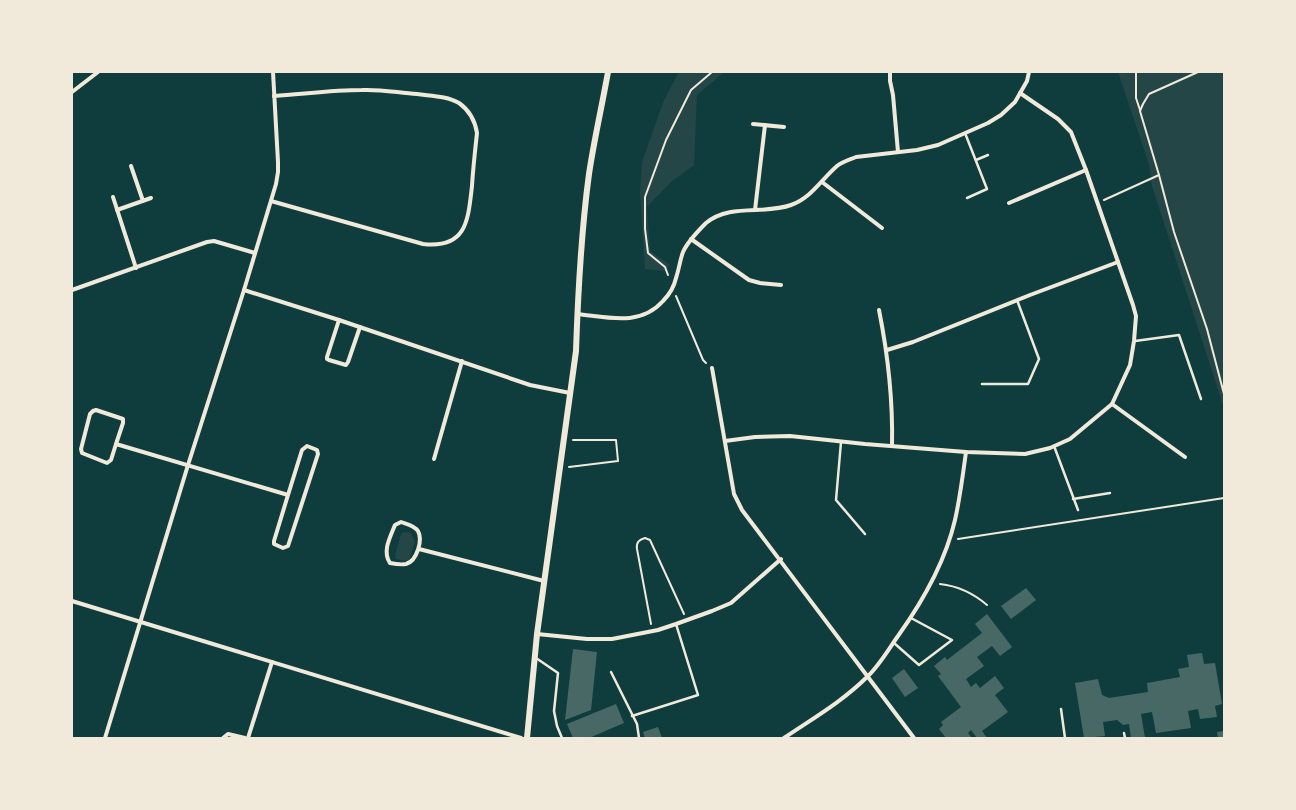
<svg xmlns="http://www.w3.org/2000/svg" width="1296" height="810" viewBox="0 0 1296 810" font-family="'Roboto Condensed',sans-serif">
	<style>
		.green { fill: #244646 }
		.building { fill: #486865 }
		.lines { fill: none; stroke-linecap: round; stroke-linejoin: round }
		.path { stroke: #f1e9da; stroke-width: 2 }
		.service { stroke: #f1e9da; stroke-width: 2.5 }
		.minor { stroke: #f1e9da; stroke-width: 4 }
		.tertiary { stroke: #f1e9da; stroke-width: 6 }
	</style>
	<rect width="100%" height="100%" fill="#0f3d3e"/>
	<!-- green -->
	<g class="green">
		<path d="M679,72H724L697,95L694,165L671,182L647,207L650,251L669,264L667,271L645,269L640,193L642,162L664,100Z"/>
		<path d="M1118,72H1224V408L1152,186L1149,164Z"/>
		<path d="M404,532L411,533L415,542L409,559L404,561L396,559L395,555L401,534Z"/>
	</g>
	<!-- building -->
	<g class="building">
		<path d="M1026,588L1036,600L1011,619L1001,606Z"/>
		<path d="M987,614L1012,647L1000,656L992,646L977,657L984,666L966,679L971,687L976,683L980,688L995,676L1004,688L995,695L1008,712L982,731L987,738H977L971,730L968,733L972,738H946L939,729L943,725L941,722L961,707L938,676L941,674L934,666L945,657L947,660L982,633L975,624Z"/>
		<path d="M573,649L597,652L591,710L565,720Z"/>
		<path d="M1202,653L1204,664L1215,663L1222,704L1215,706L1217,717L1200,719L1198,709L1188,711L1191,728L1156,733L1152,712L1141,714L1145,738H1131L1129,724L1123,725L1117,720L1103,722L1105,736L1084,738L1075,683L1098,679L1102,695L1109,698L1148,692L1147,683L1180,677L1178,669L1189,667L1187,655Z"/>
		<path d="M904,669L918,688L905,697L892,678Z"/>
		<path d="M616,704L624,723L589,738H573L567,724Z"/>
		<path d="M658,727L662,738H645L643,732Z"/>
		<path d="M1224,731V738H1218L1217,732Z"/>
	</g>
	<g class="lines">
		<!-- path -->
		<g class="path">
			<path d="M1136,72V98L1140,110"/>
			<path d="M1159,175L1174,232L1207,329L1224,394"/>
			<path d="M1104,200L1159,175L1140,111L1143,104L1149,94L1198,72"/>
			<path d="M668,275L665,267L648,253L645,229V197L666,140L691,90L712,72"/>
			<path d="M676,296L703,360L706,363"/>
			<path d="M569,467L618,461L616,440H573"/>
			<path d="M958,539L1224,498"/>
			<path d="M940,584C958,586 973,593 987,605"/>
			<path d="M651,624L637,549C636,542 639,540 645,538L650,540L684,614"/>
		</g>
		<!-- service -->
		<g class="service">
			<path d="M965,133L987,189L967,198"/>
			<path d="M976,160L988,155"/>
			<path d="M1135,341L1179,335L1201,399"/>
			<path d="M982,384H1028L1039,359L1017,300"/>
			<path d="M841,442L836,500L865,534"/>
			<path d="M1054,446L1078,510"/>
			<path d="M1073,499L1110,493"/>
			<path d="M894,643L919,665L952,640L911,618"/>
			<path d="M536,658L558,673L554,711L557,726L562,738"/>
			<path d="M611,672L637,724L639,738"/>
			<path d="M1061,709L1065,738"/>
			<path d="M632,716L698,695L676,624"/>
			<path d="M1124,733L1125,738"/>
		</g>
		<!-- minor -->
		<g class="minor">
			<path d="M890,72V81L893,95L898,152"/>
			<path d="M72,92L98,72"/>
			<path d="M753,124L784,127"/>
			<path d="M131,166L143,201"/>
			<path d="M822,182L882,228"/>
			<path d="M113,197L136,268"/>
			<path d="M271,201L423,244C467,249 468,220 472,186C473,169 475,151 477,133C475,121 469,110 459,103C447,96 431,96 417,94C399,93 381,89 362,90C333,90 304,94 274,96"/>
			<path d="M1009,203L1086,170"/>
			<path d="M117,210L151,198"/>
			<path d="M755,210L765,125"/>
			<path d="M691,239L749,280L760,283L781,285"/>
			<path d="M72,290L207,242L214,241L255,253"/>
			<path d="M244,290L339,320L530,385L570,393"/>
			<path d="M879,310C888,355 893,400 892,446"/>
			<path d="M577,314C607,317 640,327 663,301C669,295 674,287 676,278C679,269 680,260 683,252C688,241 698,231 706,223C730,203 764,215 791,205C811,198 821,180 837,166C842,162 849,160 856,157L917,150L938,145L988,123L1001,115L1015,102L1027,81L1029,72"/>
			<path d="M339,320L327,357V359L329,360L346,365L348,362L360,327"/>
			<path d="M887,350L913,342L1030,295L1118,262"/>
			<path d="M712,368L734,494L742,510L914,738"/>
			<path d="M1112,404L1185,457"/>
			<path d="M725,441L755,437L790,436L865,444L966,452L1025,454L1050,448L1070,439L1112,404L1130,365L1134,341L1136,316L1133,305L1086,170L1071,132L1058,119L1020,93"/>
			<path d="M116,444L123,423V419L96,410L93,411L90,414L81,449L82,453L107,463L111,460L116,444L288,495L302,450L307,446L317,450L318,454L288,546L283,548L274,544V541L288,495"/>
			<path d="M434,459L462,361"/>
			<path d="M401,522C406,524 414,525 418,531C423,540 417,561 406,564C401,565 395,564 390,563C382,552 390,537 395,525Z"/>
			<path d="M419,549L544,581"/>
			<path d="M72,601L521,738"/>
			<path d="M537,634L587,639H612L658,630L676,624L712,611L731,603L781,559"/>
			<path d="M105,738L188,465L244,290L276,184L278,172V162L273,72"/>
			<path d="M223,738L228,734L245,738"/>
			<path d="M248,738L272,662"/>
			<path d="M784,738C812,719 843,701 867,677C879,666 888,650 898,636C923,601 945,563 955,520C960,498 963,474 966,452"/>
		</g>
		<!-- tertiary -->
		<path class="tertiary" d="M527,738L537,634L576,351C578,292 581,233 589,174C594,140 602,106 608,72"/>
	</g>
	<!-- border -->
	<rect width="1296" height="810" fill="none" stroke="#f1e9da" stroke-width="146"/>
</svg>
